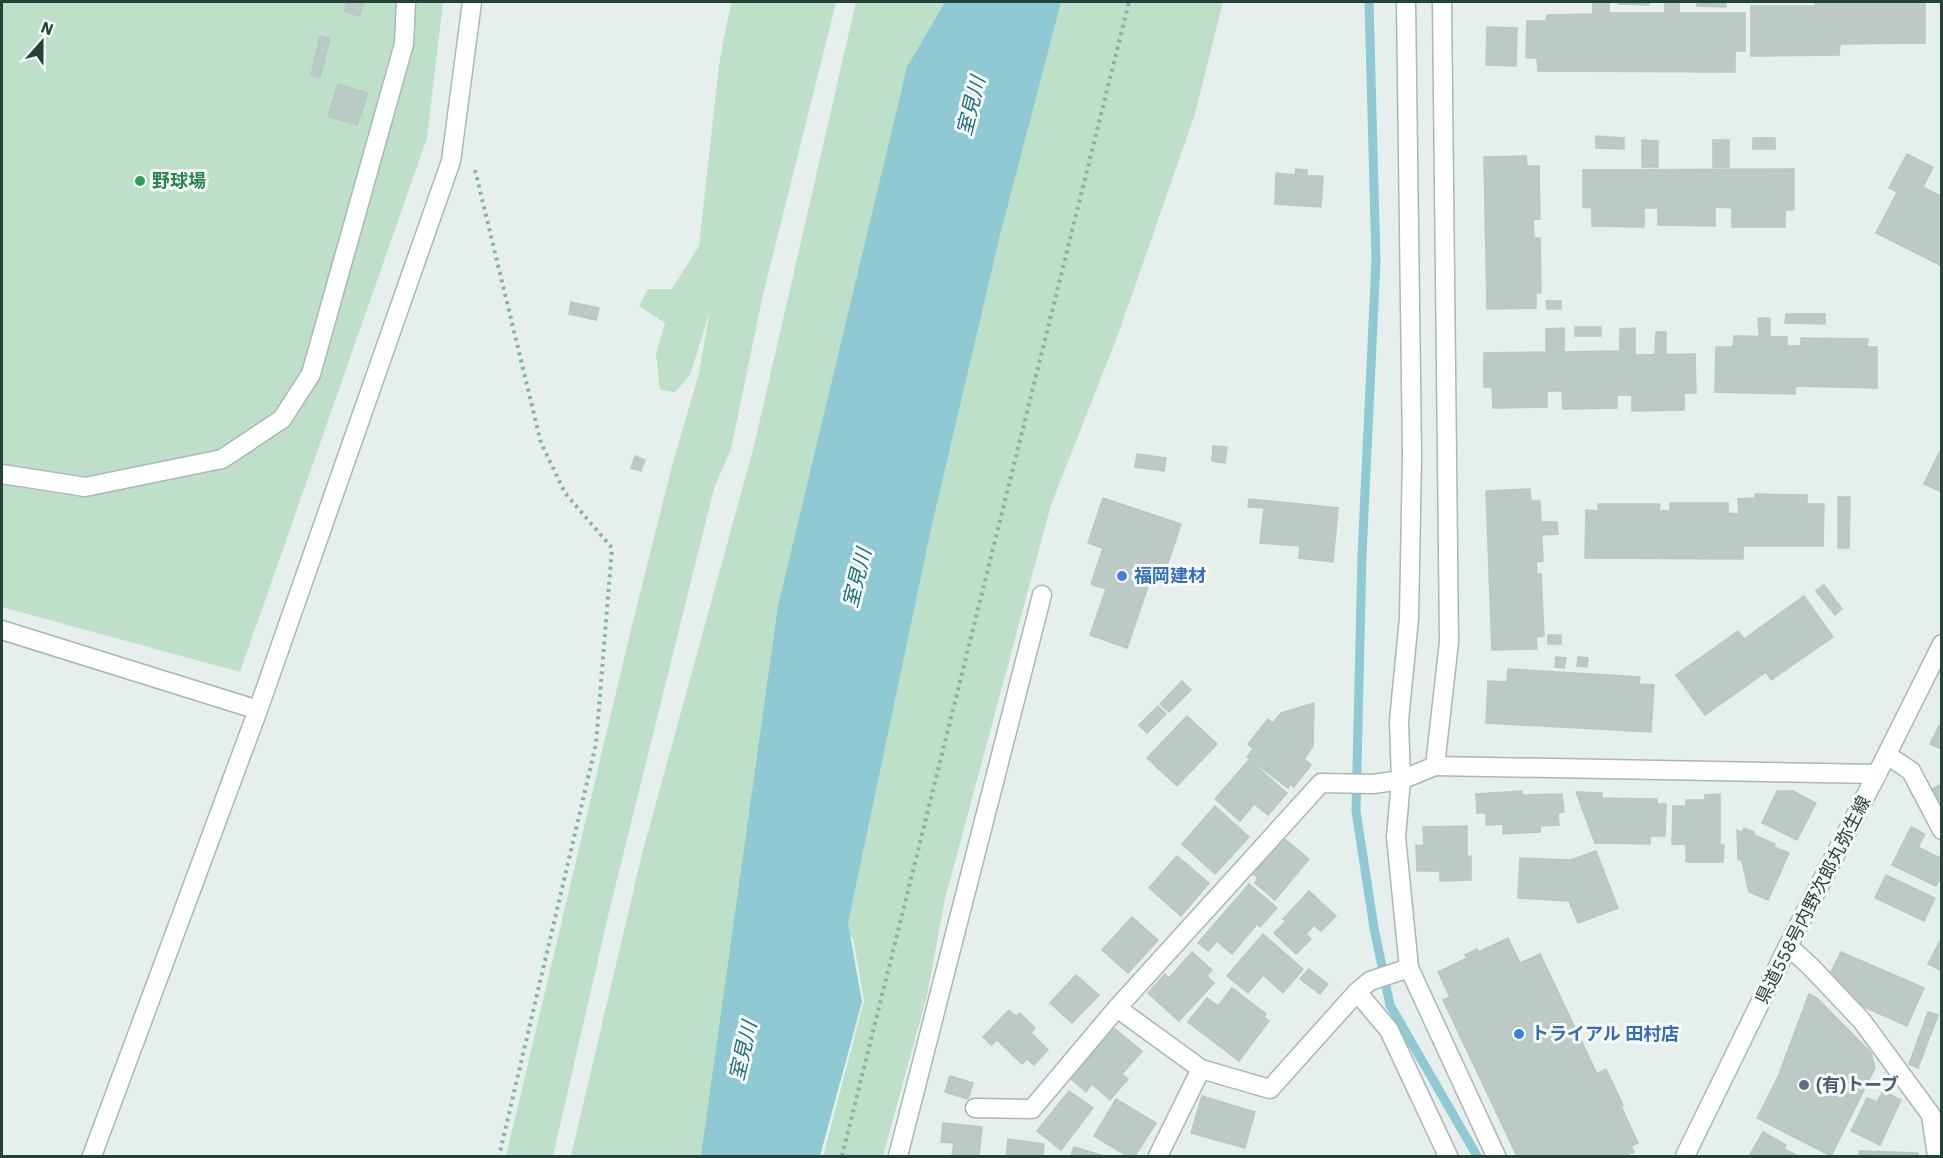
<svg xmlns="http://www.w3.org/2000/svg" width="1943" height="1158" viewBox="0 0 1943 1158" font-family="'IBM Plex Sans','Noto Sans JP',sans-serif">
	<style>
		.green { fill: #bfe0c8 }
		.water { fill: #8ec9d4 }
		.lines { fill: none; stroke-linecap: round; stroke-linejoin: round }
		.stream { stroke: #8ec9d4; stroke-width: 9 }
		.building { fill: #bbcac4; stroke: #b8c9c2; stroke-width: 1.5 }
		.lane-casing { stroke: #a8b8b2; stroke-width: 21 }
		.street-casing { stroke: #a8b8b2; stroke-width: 21 }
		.secondary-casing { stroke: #a4bbb3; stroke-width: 21 }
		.path { stroke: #86b3a5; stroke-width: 4; stroke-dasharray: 3 4.5; stroke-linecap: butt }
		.lane { stroke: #fff; stroke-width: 18 }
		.street { stroke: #fff; stroke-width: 18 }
		.secondary { stroke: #fff; stroke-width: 18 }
		.leisure-dot { fill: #2e9e5b; stroke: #f7fbf9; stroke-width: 2 }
		.shop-dot { fill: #3f7fe0; stroke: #f7fbf9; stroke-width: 2 }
		.service-dot { fill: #5c6f8a; stroke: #f7fbf9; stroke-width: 2 }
		.labels { text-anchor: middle; stroke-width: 6; stroke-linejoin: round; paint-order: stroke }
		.leisure-label { font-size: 18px; font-weight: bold; fill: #27864d; stroke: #f7fbf9; text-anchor: start }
		.shop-label { font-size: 18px; font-weight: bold; fill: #366cbe; stroke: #f7fbf9; text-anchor: start }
		.street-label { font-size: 18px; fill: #24423a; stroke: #f7fbf9 }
		.service-label { font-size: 18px; font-weight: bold; fill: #4e5e75; stroke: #f7fbf9; text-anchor: start }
		.water-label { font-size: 20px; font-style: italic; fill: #1c6f80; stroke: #f7fbf9 }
	</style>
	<rect width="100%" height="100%" fill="#e6efeb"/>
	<!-- green -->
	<g class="green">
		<path d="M2,2H443L427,138L240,672L2,607Z"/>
		<path d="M731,2H836L763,294L731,449L714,488L608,916L553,1156H506L633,621L672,466L699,373L710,311L690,375L675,392L660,390L656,354L665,323L639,306L648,289H672L699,246L719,65Z"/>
		<path d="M856,2H962L713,1156H571L642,854L754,446Z"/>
		<path d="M1047,2H1223L1195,114L1119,332L1051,505L945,899L927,995L883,1156H823L864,1001L853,938L830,925Z"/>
	</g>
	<!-- water -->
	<path class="water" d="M945,2H1061L1000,235L931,529L848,923L862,1002L820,1156H701L778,606L907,67Z"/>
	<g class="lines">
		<!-- stream -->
		<path class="stream" d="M1369,2L1376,261L1362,555L1356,811L1374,928L1390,1005L1477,1156"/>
	</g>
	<!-- building -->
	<g class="building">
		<path d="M347,2H364L359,16L344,11Z"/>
		<path d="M1593,2H1609V13H1665V2H1679V13H1745V51H1735V72L1538,71L1537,58H1526L1527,21H1546L1547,15L1593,14Z"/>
		<path d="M1619,2H1649V5L1618,4Z"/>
		<path d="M1697,2H1726V7L1697,6Z"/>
		<path d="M1815,2H1925V43L1840,44L1839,55L1751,56V6H1815Z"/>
		<path d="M1487,27L1517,28L1516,66L1486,65Z"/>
		<path d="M320,36L330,38L320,77L311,75Z"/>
		<path d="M338,84L368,93L357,125L328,116Z"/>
		<path d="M1596,136L1624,138V149L1596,148Z"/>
		<rect x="1753" y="138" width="22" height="11"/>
		<path d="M1642,140L1658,141V167H1642Z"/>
		<path d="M1713,140H1729V168L1713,167Z"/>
		<path d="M1907,154L1933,167L1923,187L1913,182L1910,190L1901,185L1897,192L1889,188Z"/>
		<path d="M1526,156L1527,166H1539L1540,219L1533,220L1534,238H1540L1541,293H1536V308L1487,309L1484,157Z"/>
		<path d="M1296,169L1307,170V176H1323L1321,207L1275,204L1276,173L1295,175Z"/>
		<path d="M1794,169V210H1785V227H1732V208L1715,207V226L1658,225V208H1644V227L1592,226V208L1583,207V170Z"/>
		<path d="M1913,182L1942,197V266L1876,233L1901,185L1910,190Z"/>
		<path d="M1546,301H1561V309H1547Z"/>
		<path d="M571,302L599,308L596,320L569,314Z"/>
		<path d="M1786,314H1825V324L1785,323Z"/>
		<path d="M1758,318H1770V336H1759Z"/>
		<rect x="1575" y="327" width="26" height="9"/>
		<path d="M1564,328V352L1620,351V329L1635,328V355L1695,354L1696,393H1684V410L1632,411V395H1617V408L1563,409L1562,391H1547V407L1493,408L1492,387H1484V353L1546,352V329Z"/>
		<path d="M1656,332H1666V354H1655Z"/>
		<path d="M1734,336L1787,337V346H1801V338L1868,339L1867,347H1877V388L1795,386V394L1715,392L1716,347H1733Z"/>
		<path d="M1213,446L1227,447L1225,463L1212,461Z"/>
		<path d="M1942,447V492L1924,484Z"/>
		<path d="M1137,454L1166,458L1164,471L1135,467Z"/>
		<path d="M635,456L645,460L641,471L631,468Z"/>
		<path d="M1530,489L1531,501H1540L1543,561L1536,562L1537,574H1541L1544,636L1536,637L1537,649L1492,650L1486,491Z"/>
		<path d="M1755,494L1807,495V504H1824L1823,546H1743V559L1585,558L1586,510L1598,511V504H1660L1659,511H1670V503H1728V513L1739,514L1738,499L1755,498Z"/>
		<path d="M1838,497H1850L1849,548H1838Z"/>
		<path d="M1103,498L1181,524L1166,569L1155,566L1127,648L1090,635L1106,589L1091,584L1103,548L1088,543Z"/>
		<path d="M1249,499L1338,508L1333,562L1299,558L1300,546L1260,543L1264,508L1248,507Z"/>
		<path d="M1542,522H1557L1558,534L1543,535Z"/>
		<path d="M1824,585L1842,609L1835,615L1816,591Z"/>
		<path d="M1804,596L1833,637L1771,680L1766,672L1705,715L1676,675L1738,631L1744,639Z"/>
		<rect x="1548" y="635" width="13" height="9"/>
		<path d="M1556,657L1566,658L1564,668L1555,667Z"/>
		<path d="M1578,657L1588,658L1587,667L1577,666Z"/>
		<path d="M1508,669L1640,677L1639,684L1654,685L1651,732L1486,723L1488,681L1507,682Z"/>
		<path d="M1182,681L1191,690L1169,712L1160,704Z"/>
		<path d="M1314,703L1313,746L1304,759L1311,765L1294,787L1290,784L1288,788L1247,757L1253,749L1248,744L1268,719L1273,723L1281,713Z"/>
		<path d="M1158,706L1166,714L1147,733L1139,725Z"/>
		<path d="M1187,716L1217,744L1177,786L1147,758Z"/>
		<path d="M1942,720V749L1930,744Z"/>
		<path d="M1249,760L1287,793L1268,815L1254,804L1240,821L1215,799Z"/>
		<path d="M1942,784V800L1939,801L1932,789Z"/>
		<path d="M1522,791V795L1562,794L1564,812L1558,813L1559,825L1540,826V832L1503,834V824L1486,825V813H1477L1476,794Z"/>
		<path d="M1777,791H1793L1816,803L1797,840L1762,823Z"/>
		<path d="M1576,792L1602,793V798L1657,799V804H1666L1665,836H1650V844L1595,843Z"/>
		<path d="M1720,794V845L1672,844L1673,806H1686V800H1705V795Z"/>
		<path d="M1215,806L1249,837L1215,874L1182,844Z"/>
		<path d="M1467,826V857L1471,856V880L1440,881V871H1417L1416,845L1424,846L1423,827Z"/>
		<path d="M1911,827L1925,834L1918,847L1942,859V875L1936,886L1892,865Z"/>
		<path d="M1744,828L1754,832V835L1775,844L1774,847L1789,853L1768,900L1749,892L1742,861L1738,859L1737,830L1742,832Z"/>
		<path d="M1281,836L1309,859L1275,900L1255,883L1258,878L1251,872Z"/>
		<path d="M1686,845H1724L1723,862H1686Z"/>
		<path d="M1596,851L1618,908L1578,923L1569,901L1518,898L1520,858L1571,860Z"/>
		<path d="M1177,856L1209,883L1181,916L1149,888Z"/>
		<path d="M1886,875L1935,898L1924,921L1875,898Z"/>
		<path d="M1249,884L1277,908L1260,927L1257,924L1232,954L1217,941L1208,951L1198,943Z"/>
		<path d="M1309,891L1336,916L1321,931L1314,925L1306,934L1311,939L1296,954L1274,933L1286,921L1283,919Z"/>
		<path d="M1132,917L1158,940L1128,973L1102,950Z"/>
		<path d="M1263,934L1303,969L1283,993L1263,975L1248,993L1227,976Z"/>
		<path d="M1942,937V971L1928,964Z"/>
		<path d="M1508,938L1520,963L1540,954L1597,1074L1606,1069L1623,1105L1621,1106L1638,1143L1631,1146L1634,1152L1625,1156H1517L1443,1000L1450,997L1438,972L1467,958L1465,955L1477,949L1479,952Z"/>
		<path d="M1192,952L1212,970L1207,976L1214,983L1179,1021L1148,993L1165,974L1169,978Z"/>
		<path d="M1841,952L1924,988L1907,1026L1864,1007L1831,972Z"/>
		<path d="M1309,969L1328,984L1320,994L1300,979Z"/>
		<path d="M1076,975L1099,995L1072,1023L1050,1003Z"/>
		<path d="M1232,988L1266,1014L1264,1017L1269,1021L1239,1061L1188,1022L1207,998L1218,1006Z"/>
		<path d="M1809,994L1817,998L1871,1053L1875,1068L1831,1156L1757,1118L1778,1077Z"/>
		<path d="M1009,1010L1016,1016L1020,1013L1035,1028L1031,1033L1048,1050L1034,1065L1027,1059L1022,1064L997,1040L991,1045L983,1037Z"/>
		<path d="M1928,1012L1938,1015L1918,1068L1909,1064Z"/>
		<path d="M1114,1028L1142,1051L1122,1074L1128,1079L1110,1100L1092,1084L1086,1092L1071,1079Z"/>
		<path d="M950,1076L973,1083L968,1099L945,1092Z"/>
		<path d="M1069,1091L1093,1108L1061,1150L1037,1131Z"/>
		<path d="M1883,1091L1901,1100L1880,1145L1851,1131L1867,1098L1877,1102Z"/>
		<path d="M1202,1096L1255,1112L1245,1148L1191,1133Z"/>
		<path d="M1116,1099L1156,1123L1135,1156H1127L1094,1136Z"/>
		<path d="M943,1123L982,1127L979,1156H952L954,1143L941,1142Z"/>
		<path d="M1763,1132L1786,1145L1784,1149L1798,1156H1749Z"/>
		<path d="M1008,1139L1044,1144L1043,1156H1006Z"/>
		<path d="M1074,1147L1104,1156H1071Z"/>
		<path d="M1859,1151L1918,1153V1156H1859Z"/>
	</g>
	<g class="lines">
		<!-- lane casing -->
		<g class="lane-casing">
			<path id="lane" d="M2,474L85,487L222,459L282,419L311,374L404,44L406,2"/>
		</g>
		<!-- street casing -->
		<g class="street-casing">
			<g id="street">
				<path d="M1406,2L1412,455L1409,618L1399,721L1401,780L1396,837L1409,968L1496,1156"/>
				<path d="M1442,2L1449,642L1435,766L1877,774"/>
				<path d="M2,630L258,710"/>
				<path d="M1887,755L1911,771L1942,830"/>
				<path d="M1788,946L1810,966L1862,1021L1931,1115L1937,1156"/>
				<path d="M1357,992L1389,1030L1448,1156"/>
				<path d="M1117,1008L1201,1069L1270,1089L1357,992L1370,981L1409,968"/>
				<path d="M975,1108L1032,1109L1117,1008L1321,783L1373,784L1401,780L1435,766"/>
				<path d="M898,1156L1042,595"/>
				<path d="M1158,1156L1201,1069"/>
			</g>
		</g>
		<!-- secondary casing -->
		<g class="secondary-casing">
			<g id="secondary">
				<path d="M92,1156L258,710L451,161L472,2"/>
				<path d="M1685,1156L1788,946L1877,774L1942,644"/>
			</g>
		</g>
		<!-- path -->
		<g class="path">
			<path d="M475,170L541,443L565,493L612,548L596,744L499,1156"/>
			<path d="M842,1156L1129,2"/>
		</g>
		<!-- lane -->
		<use href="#lane" class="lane"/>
		<!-- street -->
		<use href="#street" class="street"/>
		<!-- secondary -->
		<use href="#secondary" class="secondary"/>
	</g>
	<!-- markers -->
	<circle class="leisure-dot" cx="140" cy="181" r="6"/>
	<g class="shop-dot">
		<circle cx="1122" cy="576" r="6"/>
		<circle cx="1519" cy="1034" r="6"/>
	</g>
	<circle class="service-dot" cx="1804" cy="1085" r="6"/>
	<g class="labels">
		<!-- leisure labels -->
		<g class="leisure-label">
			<text x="152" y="187">野球場</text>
		</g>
		<!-- shop labels -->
		<g class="shop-label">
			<text x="1134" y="582">福岡建材</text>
			<text x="1531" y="1040">トライアル 田村店</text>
		</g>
		<!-- street labels -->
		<g class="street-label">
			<text transform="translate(1813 900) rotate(-63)" y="6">県道558号内野次郎丸弥生線</text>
		</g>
		<!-- service labels -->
		<g class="service-label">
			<text x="1816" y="1091">(有)トーブ</text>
		</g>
		<!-- water labels -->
		<g class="water-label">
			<text transform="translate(971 106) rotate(-76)" y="7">室見川</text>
			<text transform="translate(857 578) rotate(-76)" y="7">室見川</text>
			<text transform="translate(743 1051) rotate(-77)" y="7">室見川</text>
		</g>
	</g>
	<!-- border -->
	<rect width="1943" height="1158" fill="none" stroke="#24423a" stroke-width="6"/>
	<!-- north arrow -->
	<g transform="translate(42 42) rotate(21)" stroke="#f7fbf9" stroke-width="4.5" paint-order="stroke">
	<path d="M0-4.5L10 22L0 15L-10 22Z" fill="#24423a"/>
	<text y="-9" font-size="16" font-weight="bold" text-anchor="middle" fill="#24423a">N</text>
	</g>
</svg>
